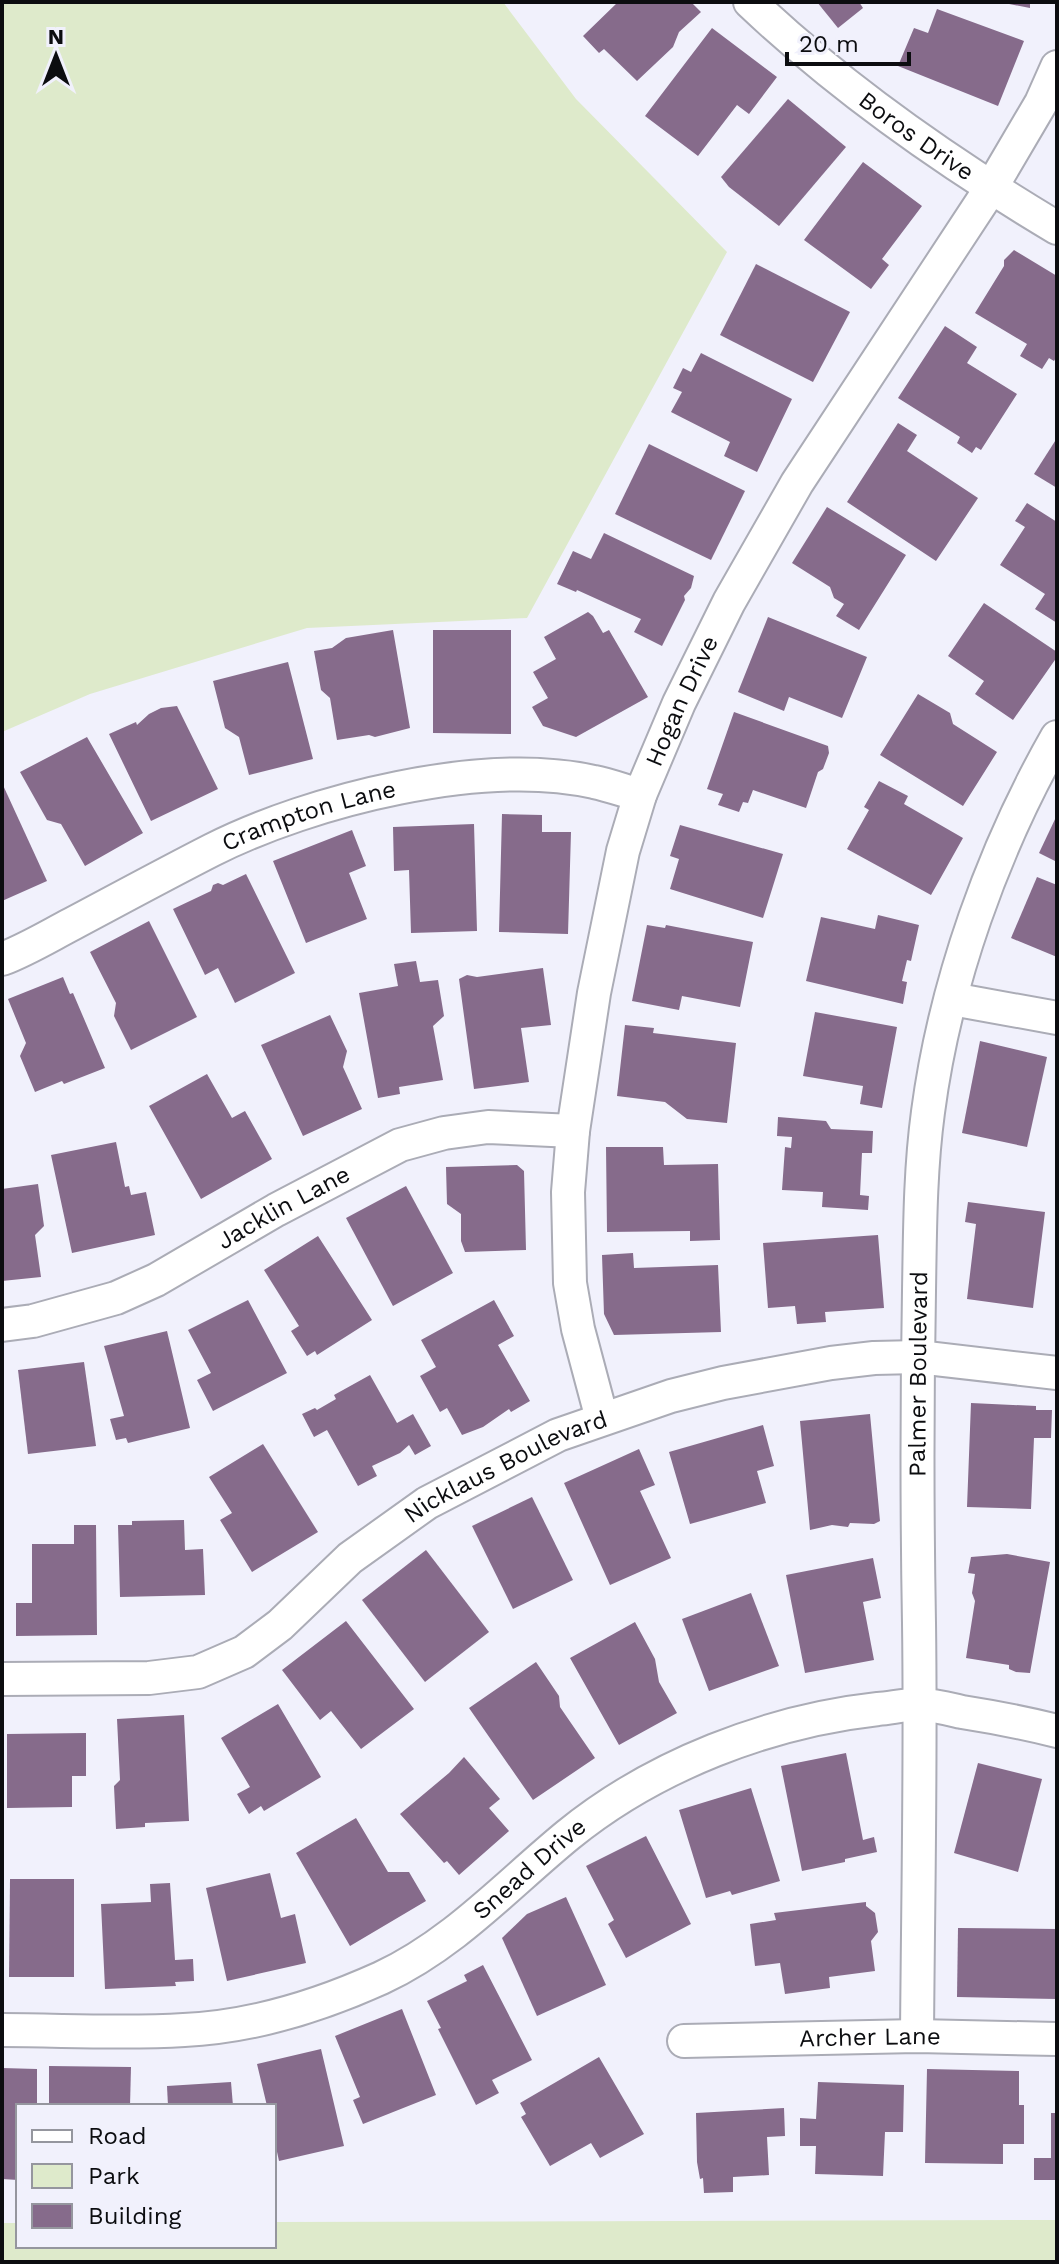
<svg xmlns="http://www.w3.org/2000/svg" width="1059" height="2264" viewBox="0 0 1059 2264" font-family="'Work Sans',sans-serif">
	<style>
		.green { fill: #deeacb }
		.building { fill: #866b8b }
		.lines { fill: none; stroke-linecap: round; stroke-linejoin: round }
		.minor-casing { stroke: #abacb6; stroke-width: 36 }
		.minor { stroke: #fff; stroke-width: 32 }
		.labels { text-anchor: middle; stroke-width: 6; stroke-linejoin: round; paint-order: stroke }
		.street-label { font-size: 24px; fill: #0c0d10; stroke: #f1f1fc }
	</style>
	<rect width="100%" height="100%" fill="#f1f1fc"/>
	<!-- green -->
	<g class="green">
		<path d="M2,2H503L576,99L727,252L527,618L307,628L90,694L2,732Z"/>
		<path d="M1057,2220V2262H2V2223H18V2246H274V2222Z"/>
	</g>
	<!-- building -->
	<g class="building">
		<path d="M618,2H691L701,12L679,32L673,47L637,81L604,49L599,53L583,36Z"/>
		<path d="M817,2H859L863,8L838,28Z"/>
		<path d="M999,2H1030V8Z"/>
		<path d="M937,9L1024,41L998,106L898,66L914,28L928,33Z"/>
		<path d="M712,28L777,77L749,114L737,105L698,156L645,116Z"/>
		<path d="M788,99L846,147L779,226L729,187L721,177Z"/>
		<path d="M863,162L922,206L882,259L889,265L871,289L804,240Z"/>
		<path d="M1014,250L1057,276V356L1054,361L1049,358L1042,369L1020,356L1027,344L975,313L1004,266V260Z"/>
		<path d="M756,264L850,312L813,382L720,335Z"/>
		<path d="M945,326L977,347L967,363L1017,394L981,450L976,447L972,453L957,443L960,437L898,398Z"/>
		<path d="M701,353L792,399L757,472L724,456L730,442L671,412L682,392L673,388L683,368L691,372Z"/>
		<path d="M898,423L917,435L907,451L978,498L936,561L847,502Z"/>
		<path d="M1057,438V488L1034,474Z"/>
		<path d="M649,444L745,491L711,560L615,514Z"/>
		<path d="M1027,503L1057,522V623L1035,609L1045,594L1000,565L1025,527L1015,521Z"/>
		<path d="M827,507L906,555L859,630L836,616L844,604L834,598L830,587L792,563Z"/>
		<path d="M604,533L694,576L691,588L684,596L685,600L662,646L634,632L641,619L577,590L576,592L557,584L573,551L591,559Z"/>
		<path d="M984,603L1057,652V657L1013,720L975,694L984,681L948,656Z"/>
		<path d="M588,612L593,616L603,633L609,630L648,697L576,737L543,726L532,707L548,698L533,672L556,659L544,637Z"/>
		<path d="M768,617L867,657L842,718L789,697L784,711L738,692Z"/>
		<path d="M393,630L410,728L375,737L369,735L337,740L330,698L321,690L314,651L332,648L346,638Z"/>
		<path d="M433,630H511V734L433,733Z"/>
		<path d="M288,662L313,759L249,775L239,737L225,728L213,681Z"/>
		<path d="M918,694L950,713L953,724L997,752L963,806L880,755Z"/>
		<path d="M177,706L218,789L151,821L109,734L136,722L137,725L149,714L161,708Z"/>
		<path d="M734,712L828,746L829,753L823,769L818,772L806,808L753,790L748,803L743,802L739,812L718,805L723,794L707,789Z"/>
		<path d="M87,737L143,833L85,866L61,824L47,820L20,772Z"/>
		<path d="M879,781L908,796L904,804L963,838L931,895L847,849L869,810L864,807Z"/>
		<path d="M2,783L47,881L2,901Z"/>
		<path d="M502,814L542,815V832H571L568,934L499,932Z"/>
		<path d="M1057,815V862L1039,853Z"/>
		<path d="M474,824L477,931L411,933L409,870L394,871L393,827Z"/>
		<path d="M680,825L783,854L763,918L670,889L679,859L670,856Z"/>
		<path d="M352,830L366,866L349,873L367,919L306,943L273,861Z"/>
		<path d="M246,874L295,973L235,1003L218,968L205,975L173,909L211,891L213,885L218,883L223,885Z"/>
		<path d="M1037,877L1057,885V957L1011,938Z"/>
		<path d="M878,915L919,925L911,961L907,960L902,981L907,982L903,1004L806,981L821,917L875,929Z"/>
		<path d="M149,921L197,1017L131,1050L114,1016L116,1003L90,952Z"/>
		<path d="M647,925L665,928L666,925L753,942L740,1007L682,996L679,1010L632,1001Z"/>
		<path d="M416,961L420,982L438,980L444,1016L433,1026L443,1080L399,1087L400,1094L378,1098L359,993L398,986L394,964Z"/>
		<path d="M543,968L551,1025L521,1028L529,1082L474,1089L459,979L467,975L477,977Z"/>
		<path d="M63,977L70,994L73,993L105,1068L64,1084L62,1081L35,1092L20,1056L26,1043L8,999Z"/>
		<path d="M815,1012L897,1027L882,1108L860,1104L863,1086L803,1076Z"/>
		<path d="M330,1015L347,1051L343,1067L362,1109L303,1136L261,1045Z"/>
		<path d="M625,1025L654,1028L653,1033L736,1043L727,1123L687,1119L665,1102L617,1096Z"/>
		<path d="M980,1041L1047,1057L1027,1147L962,1133Z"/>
		<path d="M207,1074L232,1118L245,1111L272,1159L201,1199L149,1106Z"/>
		<path d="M778,1117L826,1121L831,1129L873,1131L872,1153H862L860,1195L869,1196L868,1210L822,1207L823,1192L782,1190L785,1147L791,1148L792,1137L777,1136Z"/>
		<path d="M116,1142L125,1187L129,1186L131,1195L146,1192L155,1235L72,1253L51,1155Z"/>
		<path d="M606,1147H663L664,1165L718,1164L720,1240L690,1241V1231L607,1232Z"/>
		<path d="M517,1165L524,1171L526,1250L465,1252L461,1241V1214L447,1204L446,1167Z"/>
		<path d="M38,1184L44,1226L35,1235L41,1277L2,1281V1189Z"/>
		<path d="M406,1186L453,1273L393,1306L346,1218Z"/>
		<path d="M968,1202L1045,1212L1033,1308L967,1299L976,1224L965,1222Z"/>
		<path d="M878,1235L884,1308L825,1312L826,1322L797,1324L795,1306L768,1308L763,1243Z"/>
		<path d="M318,1236L372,1320L317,1355L315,1351L307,1356L291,1331L299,1326L264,1270Z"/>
		<path d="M633,1253L634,1268L718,1265L721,1332L614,1335L604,1314L602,1255Z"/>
		<path d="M248,1300L287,1373L213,1411L197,1380L211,1373L188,1330Z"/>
		<path d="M494,1300L514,1336L498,1345L530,1401L511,1412L509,1409L483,1427L462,1435L447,1408L440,1412L420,1376L436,1367L421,1340Z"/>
		<path d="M167,1331L190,1428L128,1443L126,1438L116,1440L110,1419L124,1416L104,1346Z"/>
		<path d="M84,1362L96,1446L28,1454L18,1370Z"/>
		<path d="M370,1375L397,1423L413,1414L431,1446L415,1455L409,1445L400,1453L372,1466L377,1476L358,1486L327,1430L314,1437L302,1414L315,1408L317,1410L336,1399L334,1395Z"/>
		<path d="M971,1403L1036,1406V1410H1052L1051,1438H1034L1031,1509L967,1507Z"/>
		<path d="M870,1414L880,1521L874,1524L850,1523L848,1527L832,1525L810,1530L800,1421Z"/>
		<path d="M763,1425L774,1466L757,1471L766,1503L690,1524L669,1452Z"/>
		<path d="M263,1444L318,1532L252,1572L220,1520L232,1513L209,1477Z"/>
		<path d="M639,1449L655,1485L640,1491L671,1558L610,1585L564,1483Z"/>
		<path d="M532,1497L573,1580L513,1609L472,1526Z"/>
		<path d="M184,1520L185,1550L203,1549L205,1595L120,1597L118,1525H132V1521Z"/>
		<path d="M74,1525H96L97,1635L16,1636V1603H32V1544H74Z"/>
		<path d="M426,1550L489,1632L425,1682L362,1600Z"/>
		<path d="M1007,1554L1050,1562L1030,1673L1016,1672L1009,1669V1665L966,1658L975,1601L972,1593L975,1574L968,1573L971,1557Z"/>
		<path d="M873,1558L881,1598L863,1602L874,1660L805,1673L786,1575Z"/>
		<path d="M751,1593L779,1666L709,1691L682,1619Z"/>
		<path d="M346,1621L414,1709L361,1749L331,1711L320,1720L282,1670Z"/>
		<path d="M635,1622L655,1659L659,1682L677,1713L619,1745L570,1658Z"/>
		<path d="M536,1662L559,1696L560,1707L595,1758L533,1800L469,1708Z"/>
		<path d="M278,1704L321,1777L264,1811L261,1806L249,1814L237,1794L250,1787L221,1738Z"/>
		<path d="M184,1715L189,1821L145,1823V1827L116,1829L114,1786L120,1780L117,1719Z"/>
		<path d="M86,1733V1776H72V1807L7,1808V1734Z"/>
		<path d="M846,1753L863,1840L874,1837L877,1852L845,1859V1862L802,1871L781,1766Z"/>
		<path d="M464,1757L500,1799L489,1808L509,1831L459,1875L447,1861L444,1863L400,1814L449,1773Z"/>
		<path d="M978,1763L1042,1779L1018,1872L954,1853Z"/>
		<path d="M751,1788L780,1881L732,1895L730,1891L706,1898L679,1810Z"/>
		<path d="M356,1818L388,1872H409L426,1901L350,1946L296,1853Z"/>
		<path d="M646,1836L691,1924L626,1958L608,1924L614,1920L586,1866Z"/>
		<path d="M270,1873L281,1918L295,1914L306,1963L227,1981L206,1888Z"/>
		<path d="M10,1879H74V1977H9Z"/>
		<path d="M170,1883L175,1960L193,1959L194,1981L175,1982L176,1986L105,1989L101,1904L151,1902L150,1884Z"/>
		<path d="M566,1897L606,1985L537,2016L502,1938L527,1914Z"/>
		<path d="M866,1902V1906L875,1913L878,1932L871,1941L875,1971L829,1977L830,1988L785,1994L780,1963L755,1966L750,1924L776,1920L774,1913Z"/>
		<path d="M958,1928L1057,1929L1056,1999L957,1997Z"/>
		<path d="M483,1965L532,2060L492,2080L499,2093L476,2105L438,2029L441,2028L427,2001L467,1981L464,1975Z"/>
		<path d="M402,2009L436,2095L363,2124L353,2100L360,2097L335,2036Z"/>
		<path d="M321,2049L344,2146L279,2161L274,2138V2106H267L257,2064Z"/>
		<path d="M599,2057L644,2134L600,2158L591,2143L550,2166L521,2117L526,2114L520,2103Z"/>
		<path d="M49,2066L131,2067L130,2106H49Z"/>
		<path d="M2,2068L37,2069V2106H18V2180L2,2179Z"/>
		<path d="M927,2069L1019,2071V2105H1024V2144H1003V2164L925,2163Z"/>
		<path d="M231,2082L233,2106H168L167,2086Z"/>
		<path d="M818,2082L904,2085L903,2132H885L883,2176L815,2174L816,2146H800V2118L816,2119Z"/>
		<path d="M784,2108L785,2136L767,2137L769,2175L733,2177V2192L704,2193L703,2178L700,2179L697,2162L696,2113Z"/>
		<path d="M1051,2113H1057V2180H1034V2158H1051Z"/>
	</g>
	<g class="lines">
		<!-- minor casing -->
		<g class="minor-casing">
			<g id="minor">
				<path id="s1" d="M750,2C843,90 948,163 1057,228"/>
				<path id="s2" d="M2,959C26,950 49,936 72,924C119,899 165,874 212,850C311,800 483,757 594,782C609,785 625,791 640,795"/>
				<path d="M952,999L1057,1018"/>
				<path id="s3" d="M2,1325L33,1321L116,1298L156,1280L276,1210L400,1145L444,1133L488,1127L573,1131"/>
				<path id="s4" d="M602,1419L578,1329L570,1283L568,1192L573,1131L594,993L623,851L640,795L679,703L729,602L797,483L991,188L1041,103L1057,67"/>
				<path id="s5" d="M2,1679L149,1678L198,1672L244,1652L280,1625L350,1558L427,1503L558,1435L671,1396L723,1383L831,1363L874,1358L918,1357L1057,1373"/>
				<path id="s6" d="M2,2030C62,2030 123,2034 184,2030C252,2027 319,2006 381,1978C454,1944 507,1885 568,1835C654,1765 769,1721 878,1709C892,1708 907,1704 920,1705C934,1705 949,1709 962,1712C994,1717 1025,1723 1057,1731"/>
				<path id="s7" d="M917,2036C918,1898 921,1761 919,1623C917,1513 917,1402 919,1291C920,1231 920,1171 928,1112C945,983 993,849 1057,737"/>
				<path id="s8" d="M684,2041L917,2036L1057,2039"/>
			</g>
		</g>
		<!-- minor -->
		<use href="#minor" class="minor"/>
	</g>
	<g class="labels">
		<!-- street labels -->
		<g class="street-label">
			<text dy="8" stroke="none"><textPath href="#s1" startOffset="214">Boros Drive</textPath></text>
			<text dy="8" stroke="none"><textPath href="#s4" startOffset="738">Hogan Drive</textPath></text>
			<text dy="8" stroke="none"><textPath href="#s2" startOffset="340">Crampton Lane</textPath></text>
			<text dy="8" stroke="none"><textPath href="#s3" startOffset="308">Jacklin Lane</textPath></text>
			<text dy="8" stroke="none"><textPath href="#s7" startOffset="662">Palmer Boulevard</textPath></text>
			<text dy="8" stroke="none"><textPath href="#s5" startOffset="570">Nicklaus Boulevard</textPath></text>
			<text dy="8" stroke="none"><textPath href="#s6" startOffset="572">Snead Drive</textPath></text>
			<text dy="8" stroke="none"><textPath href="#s8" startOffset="186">Archer Lane</textPath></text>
		</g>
	</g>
	<!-- border -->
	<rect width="1059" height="2264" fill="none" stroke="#0c0d10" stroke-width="8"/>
	<!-- legend -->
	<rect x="16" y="2104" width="260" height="144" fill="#f1f1fc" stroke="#95969e" stroke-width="2"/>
	<rect x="32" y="2130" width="40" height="12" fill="#ffffff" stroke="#95969e" stroke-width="2"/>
	<text x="88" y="2144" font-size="24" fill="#0c0d10">Road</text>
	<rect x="32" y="2164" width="40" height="24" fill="#deeacb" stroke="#95969e" stroke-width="2"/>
	<text x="88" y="2184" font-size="24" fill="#0c0d10">Park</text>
	<rect x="32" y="2204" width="40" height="24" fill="#866b8b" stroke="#95969e" stroke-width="2"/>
	<text x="88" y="2224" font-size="24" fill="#0c0d10">Building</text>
	<!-- north arrow -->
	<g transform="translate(56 56)" stroke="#f1f1fc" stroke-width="6" paint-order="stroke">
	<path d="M0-6L14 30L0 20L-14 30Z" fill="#0c0d10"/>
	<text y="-12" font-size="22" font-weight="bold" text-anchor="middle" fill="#0c0d10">N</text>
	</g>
	<!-- scale -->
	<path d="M787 52v12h122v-12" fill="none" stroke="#0c0d10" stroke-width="4"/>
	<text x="799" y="52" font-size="24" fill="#0c0d10" stroke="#f1f1fc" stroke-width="6" paint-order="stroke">20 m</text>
</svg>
